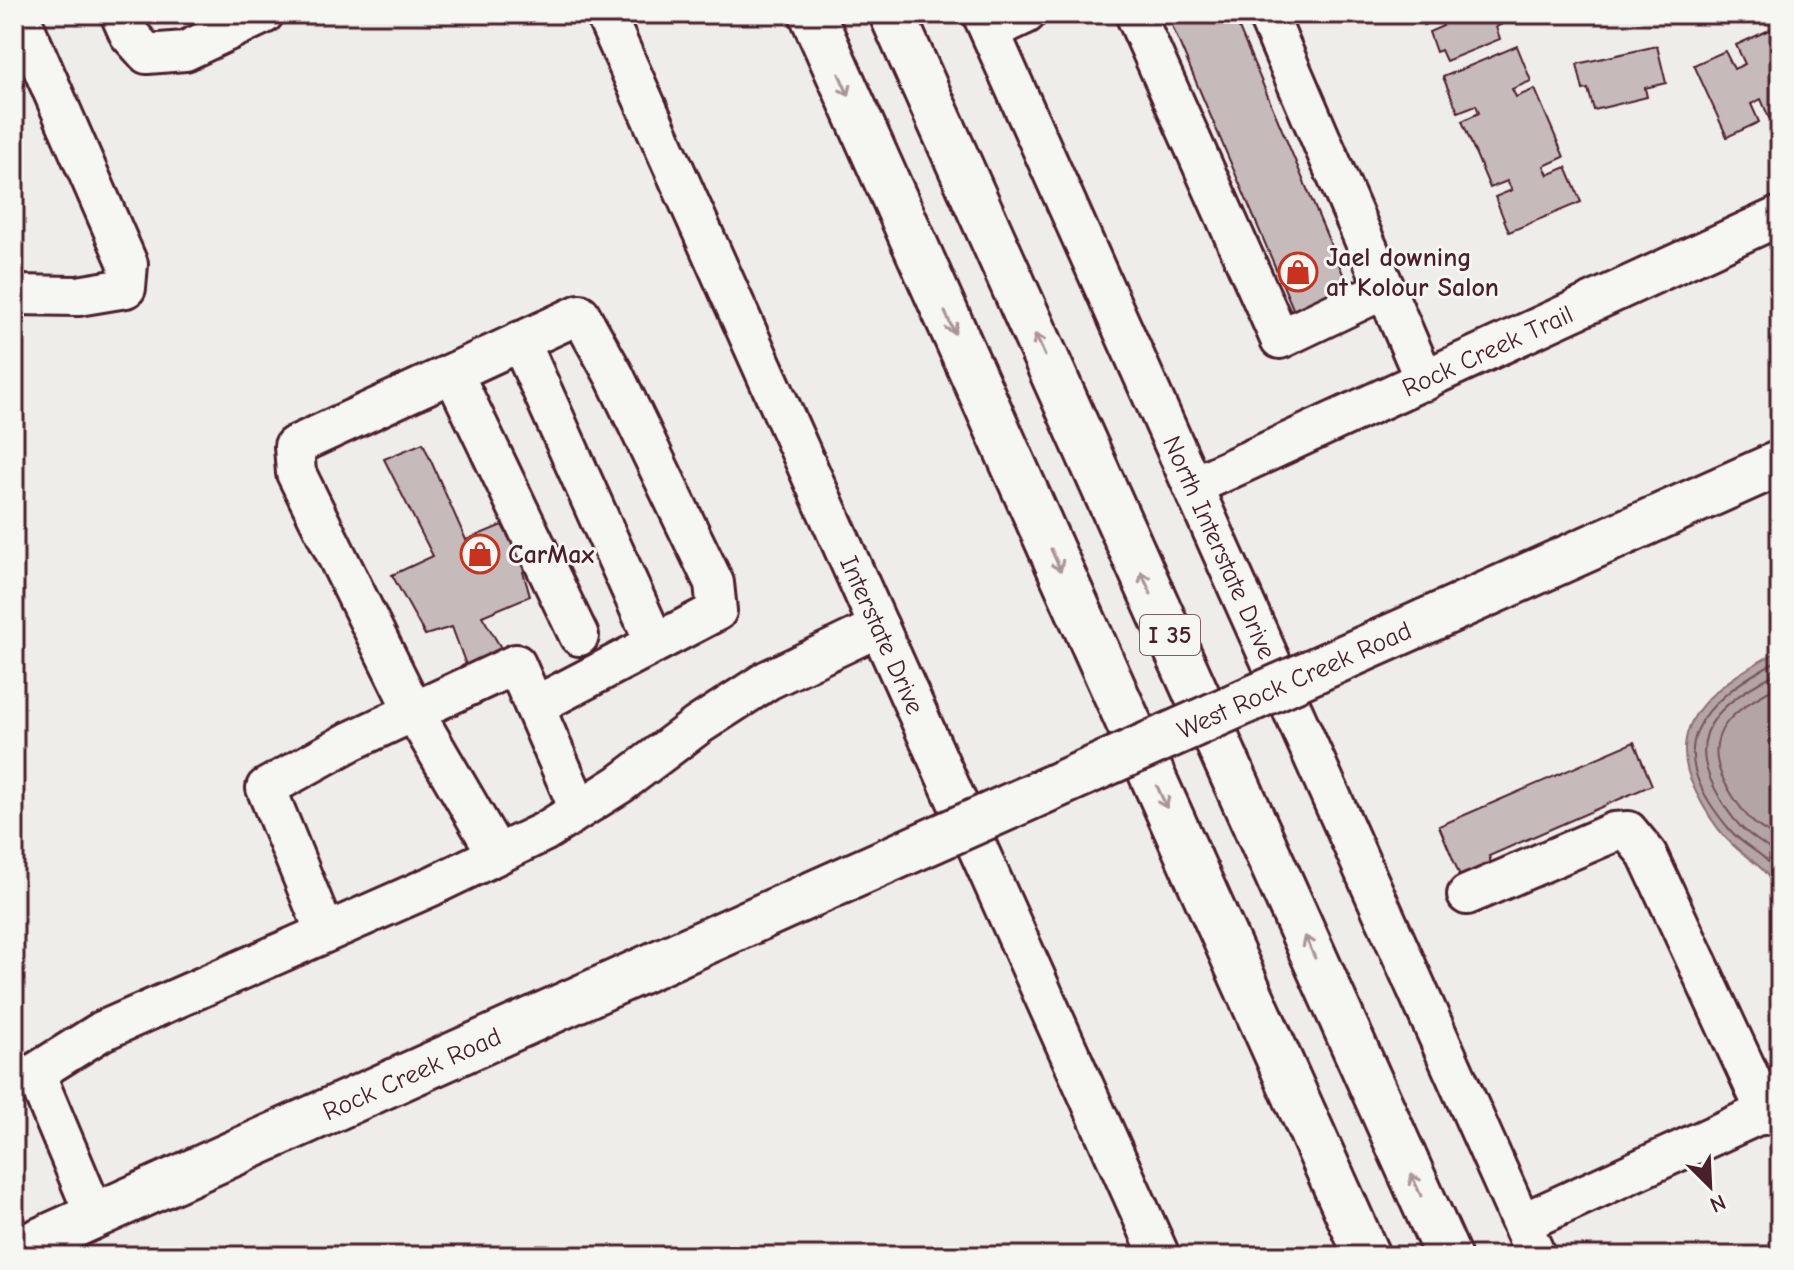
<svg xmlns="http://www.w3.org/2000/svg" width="1794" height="1270" viewBox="0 0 1794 1270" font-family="'Comic Neue',sans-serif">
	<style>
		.water { fill: #b4a4a5; stroke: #8a6f74; stroke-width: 2 }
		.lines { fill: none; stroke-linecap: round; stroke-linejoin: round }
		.shore { stroke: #74545c; stroke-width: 2 }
		.building { fill: #c6babb; stroke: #4a1f2b; stroke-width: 2 }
		.minor-casing { stroke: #4a1f2b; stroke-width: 44 }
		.major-casing { stroke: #4a1f2b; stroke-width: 50 }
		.highway-casing { stroke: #4a1f2b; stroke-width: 50 }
		.minor { stroke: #f6f6f2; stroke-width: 38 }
		.major { stroke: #f6f6f2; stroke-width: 44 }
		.highway { stroke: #f6f6f2; stroke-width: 44 }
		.major-bridge-casing { stroke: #4a1f2b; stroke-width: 50; stroke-linecap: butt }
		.major-bridge { stroke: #f6f6f2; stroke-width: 44 }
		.oneway { stroke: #a99598 }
		.labels { text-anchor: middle; stroke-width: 6; stroke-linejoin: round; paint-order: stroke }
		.shield { fill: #f6f6f2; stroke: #7e6067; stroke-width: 2 }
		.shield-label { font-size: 24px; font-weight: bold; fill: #4a1f2b }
		.poi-label { font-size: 26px; font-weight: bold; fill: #4a1f2b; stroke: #f6f6f2; text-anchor: start }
		.street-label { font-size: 26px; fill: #4a1f2b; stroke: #f6f6f2 }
	</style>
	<rect width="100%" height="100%" fill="#efedea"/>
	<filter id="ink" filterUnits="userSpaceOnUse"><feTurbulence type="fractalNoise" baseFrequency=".0125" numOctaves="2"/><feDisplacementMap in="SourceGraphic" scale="16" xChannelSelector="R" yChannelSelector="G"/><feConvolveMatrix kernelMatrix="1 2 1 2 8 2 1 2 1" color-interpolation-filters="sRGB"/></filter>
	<g filter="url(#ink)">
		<!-- water -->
		<path class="water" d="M1780,650V914C1769,858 1759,873 1726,838C1714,825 1704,808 1696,792C1658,718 1724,681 1780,650Z"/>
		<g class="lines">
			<!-- shore -->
			<g class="shore">
				<path d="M1780,659C1698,704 1658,747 1731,831C1750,853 1770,852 1780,883"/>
				<path d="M1780,671C1732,697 1682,725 1714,787C1721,801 1730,816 1741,827C1753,839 1768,846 1780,858"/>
				<path d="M1780,685C1738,708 1698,730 1725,783C1733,797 1742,812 1754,823C1762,830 1772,834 1780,841"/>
			</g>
		</g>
		<!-- building -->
		<g class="building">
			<path d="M1167,14H1233L1349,288L1294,311Z"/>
			<path d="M1419,14H1498L1502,24L1496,27L1500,39L1446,61L1441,50L1436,52L1429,32L1443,26L1439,18L1424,25Z"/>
			<path d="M1780,25V113L1769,118L1761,99L1751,104L1759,122L1727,137L1694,65L1725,51L1734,69L1745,64L1736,45Z"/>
			<path d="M1517,46L1531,81L1512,89L1516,97L1535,89L1564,157L1544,166L1548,175L1566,167L1581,202L1509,232L1495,197L1512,190L1507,181L1490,188L1462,121L1479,113L1476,105L1458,112L1443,77Z"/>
			<path d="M1657,46L1666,83L1645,88L1647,97L1594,110L1588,89L1583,90L1577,64Z"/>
			<path d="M423,443L466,540L502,525L516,551L524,544L534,564L523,572L530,596L482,616L504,653L466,665L452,627L425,635L392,575L433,556L384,459Z"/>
			<path d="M1634,742L1652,785L1489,856L1491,863L1460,876L1439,826Z"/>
		</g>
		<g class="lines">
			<!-- minor casing -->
			<g class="minor-casing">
				<g id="minor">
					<path d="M120,14L129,34L147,54L185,51L264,14"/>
					<path id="s1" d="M605,14L1160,1256"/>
					<path id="s2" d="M982,14L1536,1256"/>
					<path d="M1135,14L1280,339L1385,289"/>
					<path d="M1267,14L1425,381"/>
					<path d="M990,31L1026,14"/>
					<path d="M14,295L78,296L126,288L128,264L19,14"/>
					<path d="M520,341L654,641"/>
					<path d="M453,373L579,636"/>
					<path id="s3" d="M1193,486L1780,216"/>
					<path d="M497,854L413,710L296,473L294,446L580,314L614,375L714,583L717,611L535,706"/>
					<path d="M1467,895L1614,832L1628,831L1647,854L1767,1114"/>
					<path d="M325,932L266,788L351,741L516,664L579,809"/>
					<path d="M95,1216L35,1073L102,1031L432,886L544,832L620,784L697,726L768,680L879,627"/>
					<path d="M1522,1223L1756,1116L1780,1113"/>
				</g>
			</g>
			<!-- major casing -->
			<g class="major-casing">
				<g id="major">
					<path d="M1424,622L1780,463"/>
					<path id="s4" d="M14,1252L808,896"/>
				</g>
			</g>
			<!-- highway casing -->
			<g class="highway-casing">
				<g id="highway">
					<path d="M812,14L1367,1256"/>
					<path d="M892,14L1448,1256"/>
				</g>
			</g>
			<!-- minor -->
			<use href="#minor" class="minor"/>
			<!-- major -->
			<use href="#major" class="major"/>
			<!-- highway -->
			<use href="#highway" class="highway"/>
			<!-- major-bridge casing -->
			<g class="major-bridge-casing">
				<g id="major-bridge">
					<path id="s5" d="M808,896L1424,622"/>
				</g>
			</g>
			<!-- major-bridge -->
			<use href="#major-bridge" class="major-bridge"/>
		</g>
		<!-- one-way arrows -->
		<defs><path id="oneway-shaft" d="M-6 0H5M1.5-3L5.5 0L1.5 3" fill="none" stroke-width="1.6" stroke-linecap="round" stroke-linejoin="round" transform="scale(2)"/></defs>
		<g class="oneway">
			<use href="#oneway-shaft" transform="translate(844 85) rotate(66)"/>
			<use href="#oneway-shaft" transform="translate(950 323) rotate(66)"/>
			<use href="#oneway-shaft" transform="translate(1040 345) rotate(-114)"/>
			<use href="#oneway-shaft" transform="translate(1056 560) rotate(66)"/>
			<use href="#oneway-shaft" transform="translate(1146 583) rotate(-114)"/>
			<use href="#oneway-shaft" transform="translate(1162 797) rotate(66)"/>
			<use href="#oneway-shaft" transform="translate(1310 947) rotate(-114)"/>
			<use href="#oneway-shaft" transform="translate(1416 1185) rotate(-114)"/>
		</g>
	</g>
	<!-- icons -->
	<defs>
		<g id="shop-ring" transform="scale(2)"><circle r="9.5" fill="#f6f6f2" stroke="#c8321e" stroke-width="1.5"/><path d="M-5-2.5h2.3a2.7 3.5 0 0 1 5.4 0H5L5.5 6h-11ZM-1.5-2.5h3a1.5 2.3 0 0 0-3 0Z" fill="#c8321e"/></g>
	</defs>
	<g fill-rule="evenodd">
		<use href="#shop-ring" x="1298" y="272"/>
		<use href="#shop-ring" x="480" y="554"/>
	</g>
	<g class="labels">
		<!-- shield labels -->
		<rect class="shield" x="1140" y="615" width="60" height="40" rx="6"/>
		<g class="shield-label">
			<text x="1170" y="643">I 35</text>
		</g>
		<!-- poi labels -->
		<g class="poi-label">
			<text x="1326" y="266">Jael downing<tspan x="1326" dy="30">at Kolour Salon</tspan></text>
			<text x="508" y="563">CarMax</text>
		</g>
		<!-- street labels -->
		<g class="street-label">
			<text dy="9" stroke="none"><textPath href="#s3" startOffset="324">Rock Creek Trail</textPath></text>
			<text dy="9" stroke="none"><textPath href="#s2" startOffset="584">North Interstate Drive</textPath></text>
			<text dy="9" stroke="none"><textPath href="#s1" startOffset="680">Interstate Drive</textPath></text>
			<text dy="9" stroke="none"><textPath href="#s5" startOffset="532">West Rock Creek Road</textPath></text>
			<text dy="9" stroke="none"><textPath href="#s4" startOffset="436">Rock Creek Road</textPath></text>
		</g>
	</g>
	<!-- margin -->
	<rect width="1794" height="1270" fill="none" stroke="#f6f6f2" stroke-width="48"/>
	<rect x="24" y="24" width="1746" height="1222" fill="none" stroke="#4a1f2b" stroke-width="3" filter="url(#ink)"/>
	<!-- north arrow -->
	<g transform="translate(1710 1186) rotate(156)" stroke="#f6f6f2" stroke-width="6" paint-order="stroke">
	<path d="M0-6L14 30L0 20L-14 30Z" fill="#4a1f2b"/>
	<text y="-12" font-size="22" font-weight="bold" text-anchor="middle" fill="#4a1f2b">N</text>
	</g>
</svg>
